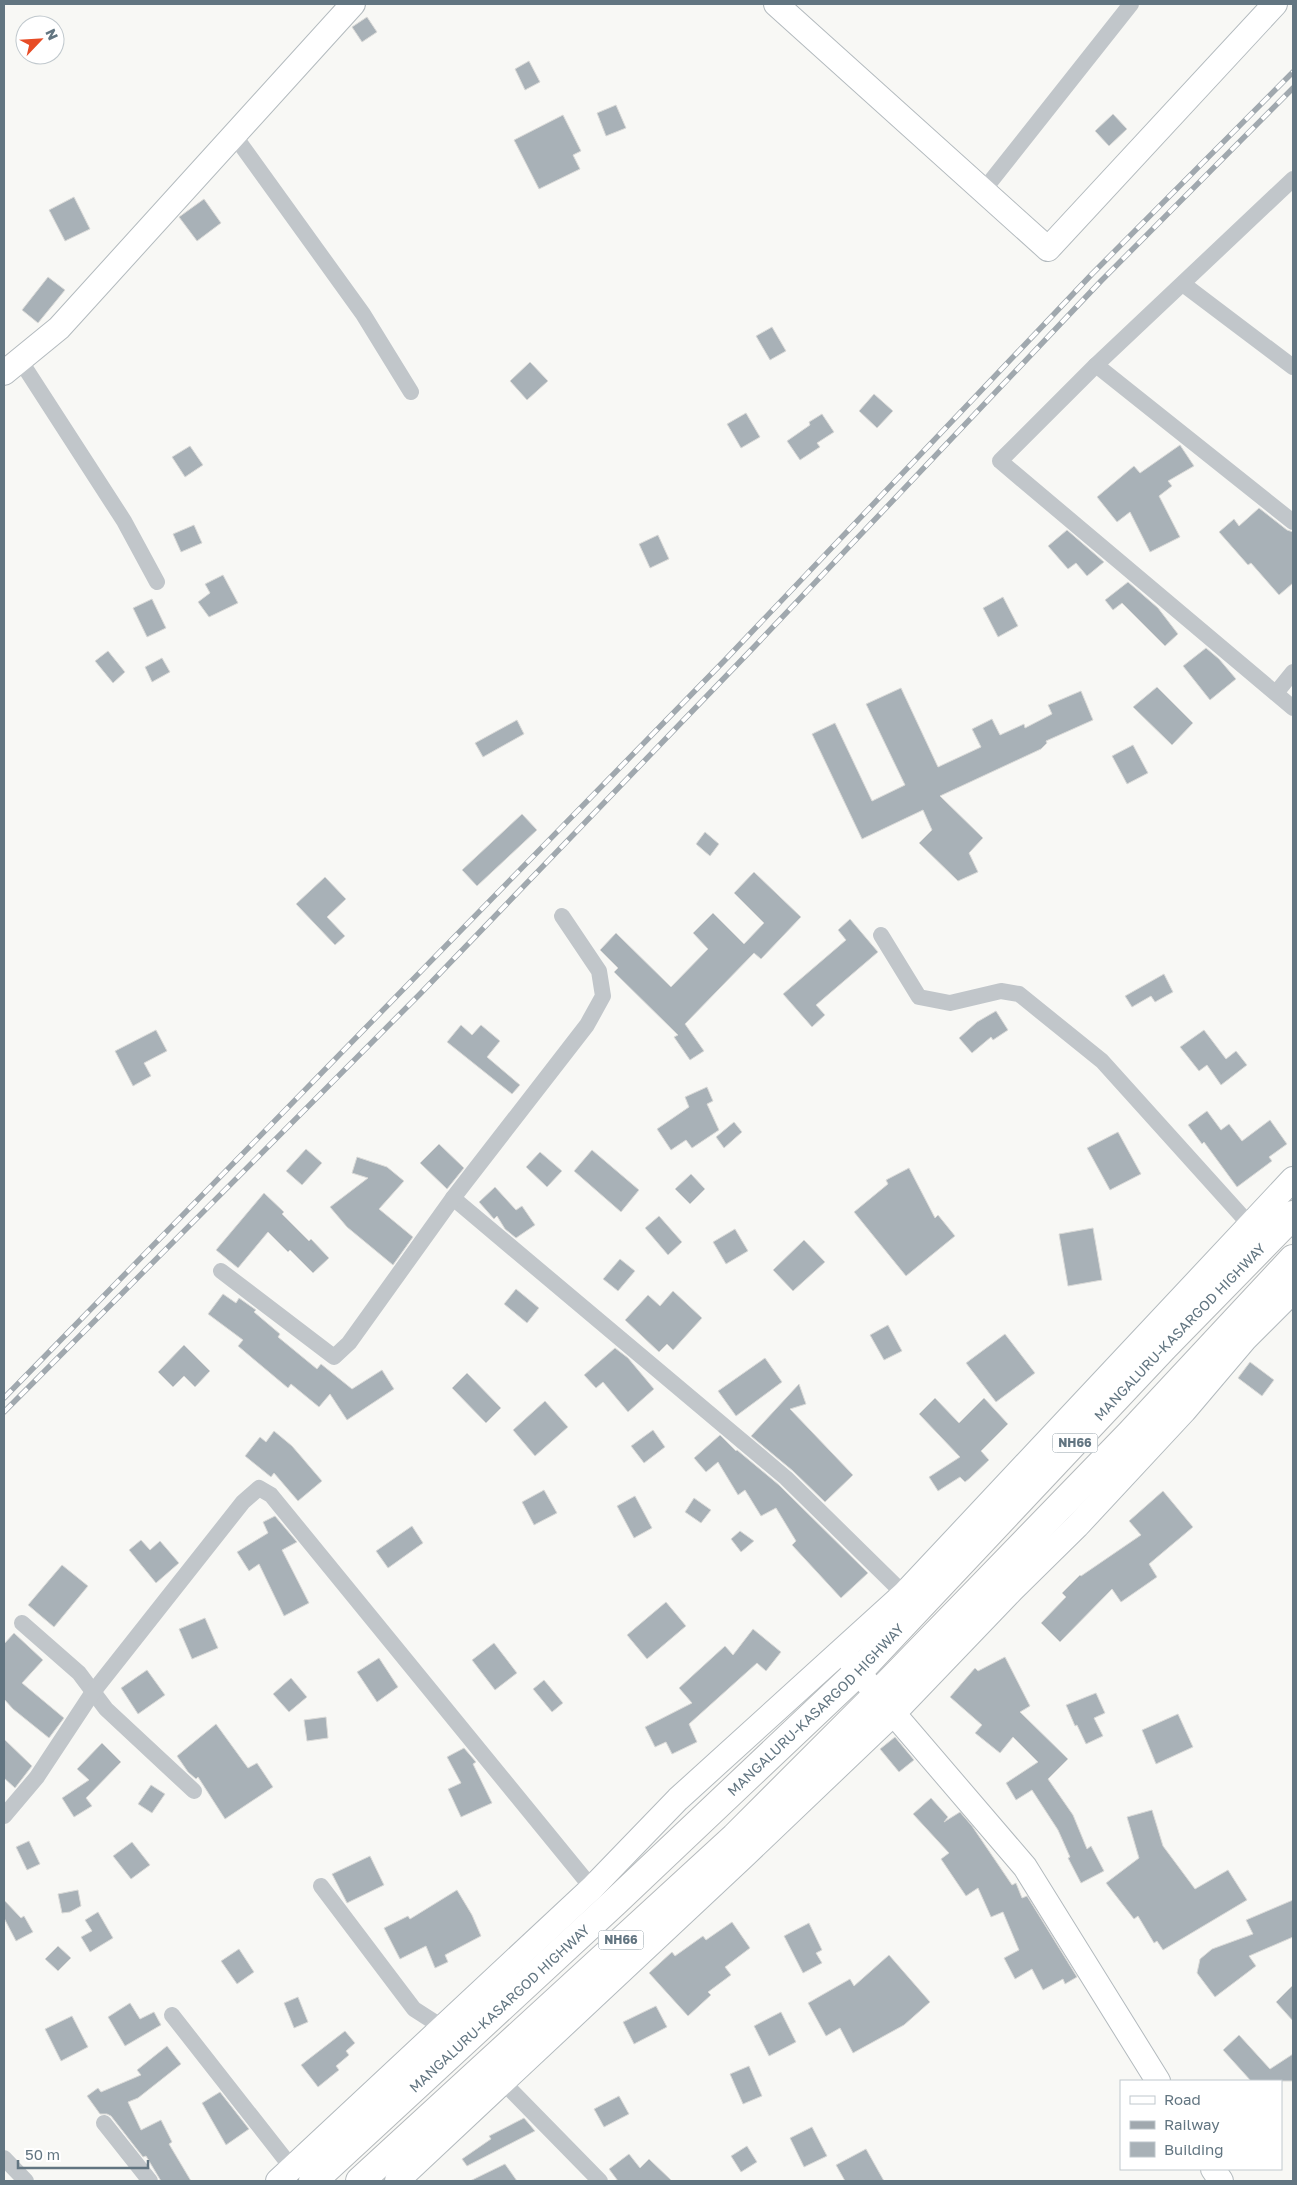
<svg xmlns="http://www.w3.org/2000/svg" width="1297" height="2185" viewBox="0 0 1297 2185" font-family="'Golos Text',sans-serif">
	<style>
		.building { fill: #a8b1b7; stroke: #dadad8 }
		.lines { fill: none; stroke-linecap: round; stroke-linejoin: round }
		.secondary-casing { stroke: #b3babe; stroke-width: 26 }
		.highway-casing { stroke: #b4b9bc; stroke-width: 30 }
		.street { stroke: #c1c6ca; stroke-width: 16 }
		.secondary { stroke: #fff; stroke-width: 24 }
		.highway { stroke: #fff; stroke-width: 28 }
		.rail-casing { stroke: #a0a8ae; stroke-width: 5.5 }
		.rail { stroke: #fff; stroke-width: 4; stroke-dasharray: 11; stroke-linecap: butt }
		.labels { text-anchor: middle; stroke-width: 5; stroke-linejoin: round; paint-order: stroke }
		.shield { fill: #fff; stroke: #919ea7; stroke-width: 1 }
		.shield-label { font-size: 12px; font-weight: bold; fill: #627581 }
		.street-label { font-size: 14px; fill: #627581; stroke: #fff }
	</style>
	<rect width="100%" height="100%" fill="#f8f8f5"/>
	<!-- building -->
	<g class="building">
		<path d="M367,17L377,32L362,42L352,27Z"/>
		<path d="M529,61L540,82L525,90L515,69Z"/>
		<path d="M616,105L626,128L606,136L597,113Z"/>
		<path d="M1113,114L1127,129L1109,146L1095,131Z"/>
		<path d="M563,115L581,151L573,155L580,169L539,189L514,140Z"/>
		<path d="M74,197L90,229L65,241L49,210Z"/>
		<path d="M204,199L221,223L197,241L179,217Z"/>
		<path d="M48,277L65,290L38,323L22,310Z"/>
		<path d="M772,327L786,351L770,360L756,336Z"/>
		<path d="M530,362L548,381L527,400L510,381Z"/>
		<path d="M874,394L893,411L877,428L859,411Z"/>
		<path d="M746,413L760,437L741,448L727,424Z"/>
		<path d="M822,414L834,432L817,443L820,447L800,460L787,441L810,425L809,422Z"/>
		<path d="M1180,445L1194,466L1168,481L1172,486L1159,496L1180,537L1150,552L1130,512L1117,522L1097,497L1134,466L1140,473Z"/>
		<path d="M190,446L203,465L185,477L172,457Z"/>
		<path d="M1259,508L1287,530L1293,532V583L1279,595L1251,563L1248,565L1219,532L1234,519L1239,526Z"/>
		<path d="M194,525L202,543L181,552L173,534Z"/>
		<path d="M1067,530L1104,562L1087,576L1076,563L1068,569L1048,546Z"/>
		<path d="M658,535L669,559L650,568L639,544Z"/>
		<path d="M223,575L238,603L209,617L198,602L210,593L205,584Z"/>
		<path d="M1128,582L1158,608L1178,634L1165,646L1122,603L1113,610L1105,600Z"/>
		<path d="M1003,597L1018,626L998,637L983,608Z"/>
		<path d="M152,599L166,628L147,637L133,608Z"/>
		<path d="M1206,648L1219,659L1236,679L1210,700L1183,666Z"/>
		<path d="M108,651L125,672L113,683L95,661Z"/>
		<path d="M162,658L170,672L152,682L145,667Z"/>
		<path d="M1157,687L1193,723L1172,745L1133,707Z"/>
		<path d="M901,688L938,767L981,747L972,729L992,719L1000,735L1024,724L1025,728L1052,714L1048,705L1081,691L1093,720L1046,741L1047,743L1041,749L940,796L983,838L969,853L978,872L958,881L919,843L932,830L923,810L862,839L812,734L835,723L872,801L905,785L866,704Z"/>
		<path d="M517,720L524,734L483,757L475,743Z"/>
		<path d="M1133,745L1148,773L1127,784L1112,756Z"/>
		<path d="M522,814L537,830L477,886L462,870Z"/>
		<path d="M705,832L719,844L710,856L696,844Z"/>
		<path d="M754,872L801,917L761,959L754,953L685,1024L704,1051L690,1060L674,1037L678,1035L614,972L618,968L600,950L616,933L671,987L708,949L693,933L713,913L744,944L764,923L734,893Z"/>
		<path d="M325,877L346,899L327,917L345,936L335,945L296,904Z"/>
		<path d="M850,919L878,952L816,1005L825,1015L812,1027L783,994L846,940L838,930Z"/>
		<path d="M1164,974L1173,992L1155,1002L1151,996L1132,1007L1125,996Z"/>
		<path d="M996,1011L1008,1030L993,1040L991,1037L972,1053L959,1038L977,1022Z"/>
		<path d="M461,1025L472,1035L481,1025L500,1041L487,1057L520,1085L512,1094L447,1042Z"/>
		<path d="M156,1030L167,1051L144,1063L151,1076L133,1086L115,1051Z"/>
		<path d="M1204,1030L1226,1059L1236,1051L1247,1065L1221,1085L1207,1065L1199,1071L1180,1047Z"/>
		<path d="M707,1087L713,1101L707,1104L719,1130L692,1148L686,1140L671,1150L657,1129L689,1107L685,1097Z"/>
		<path d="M1207,1111L1221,1130L1229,1124L1242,1141L1270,1120L1287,1144L1269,1157L1272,1161L1237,1187L1204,1142L1202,1144L1188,1125Z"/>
		<path d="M734,1122L742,1132L724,1148L716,1137Z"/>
		<path d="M1118,1132L1141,1174L1110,1190L1087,1148Z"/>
		<path d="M439,1144L464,1168L447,1189L420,1163Z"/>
		<path d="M306,1149L322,1163L302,1185L286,1171Z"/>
		<path d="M592,1150L639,1190L621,1212L574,1171Z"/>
		<path d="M540,1152L562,1171L547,1187L526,1167Z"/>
		<path d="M357,1157L387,1167L404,1181L379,1209L413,1237L393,1265L347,1227L330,1207L368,1178L352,1173Z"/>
		<path d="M909,1168L935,1218L938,1215L955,1236L906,1276L854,1212L888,1184L886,1180Z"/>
		<path d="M691,1174L705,1189L690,1204L675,1189Z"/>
		<path d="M495,1187L516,1210L522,1206L535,1225L516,1238L505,1229L497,1216L494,1219L479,1202Z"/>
		<path d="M264,1193L284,1212L282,1214L309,1241L311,1239L329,1258L313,1273L290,1250L288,1252L268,1232L238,1268L216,1250Z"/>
		<path d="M659,1216L682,1242L668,1255L645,1228Z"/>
		<path d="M1093,1228L1102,1280L1068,1286L1059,1234Z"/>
		<path d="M735,1229L748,1251L726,1264L713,1242Z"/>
		<path d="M804,1240L825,1262L793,1291L773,1270Z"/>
		<path d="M620,1259L635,1271L618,1291L603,1279Z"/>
		<path d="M516,1289L539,1308L527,1323L504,1304Z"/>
		<path d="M673,1291L702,1318L673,1350L667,1344L659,1352L625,1320L648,1295L660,1306Z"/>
		<path d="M223,1294L236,1303L239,1298L256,1310L254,1312L280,1334L278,1337L317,1369L321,1364L352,1389L382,1370L394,1389L347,1420L330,1394L319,1407L291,1384L288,1388L257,1362L238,1346L243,1340L208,1314Z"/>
		<path d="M888,1325L902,1351L884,1360L870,1335Z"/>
		<path d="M1005,1334L1035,1373L996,1402L966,1363Z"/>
		<path d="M184,1345L210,1371L195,1387L184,1376L173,1387L158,1372Z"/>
		<path d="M615,1348L628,1358L654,1389L628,1412L603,1382L596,1388L584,1375Z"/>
		<path d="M765,1358L782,1382L736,1416L718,1391Z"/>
		<path d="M1250,1362L1274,1380L1262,1396L1238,1378Z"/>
		<path d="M467,1373L501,1408L486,1423L452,1388Z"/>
		<path d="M799,1384L806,1404L790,1409L853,1475L825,1502L793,1471L751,1436Z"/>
		<path d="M935,1398L959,1423L984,1398L1008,1424L981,1451L989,1460L970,1478L965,1482L960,1477L938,1491L929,1477L960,1457L919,1414Z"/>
		<path d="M545,1401L568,1427L535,1456L513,1430Z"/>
		<path d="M653,1430L665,1447L644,1463L631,1446Z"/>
		<path d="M274,1431L292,1446L322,1481L298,1501L274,1473L271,1477L245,1456L260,1437L266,1442Z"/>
		<path d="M720,1435L736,1451L737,1450L779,1485L868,1573L841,1598L792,1545L796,1541L776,1508L761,1516L745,1490L738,1495L718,1462L706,1472L694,1458Z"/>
		<path d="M544,1490L557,1513L534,1525L522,1502Z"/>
		<path d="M1163,1491L1193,1527L1149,1564L1157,1577L1121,1602L1112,1589L1060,1642L1041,1623L1066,1597L1062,1593L1080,1575L1081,1576L1141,1535L1129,1521Z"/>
		<path d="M635,1496L652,1528L634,1538L617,1506Z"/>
		<path d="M694,1498L711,1510L701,1523L685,1512Z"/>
		<path d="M275,1516L297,1542L282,1550L309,1603L284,1616L259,1564L249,1571L237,1552L268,1533L263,1522Z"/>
		<path d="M412,1526L423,1543L388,1568L376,1551Z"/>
		<path d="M740,1531L754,1541L741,1552L731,1539Z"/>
		<path d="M141,1540L150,1550L160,1541L179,1563L156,1583L129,1550Z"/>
		<path d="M62,1565L88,1586L54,1627L28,1605Z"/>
		<path d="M666,1602L686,1626L647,1659L627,1635Z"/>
		<path d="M205,1618L218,1648L192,1659L179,1629Z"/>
		<path d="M753,1629L781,1652L766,1671L757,1663L689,1724L697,1742L672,1754L666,1742L655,1747L645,1727L692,1703L679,1688L725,1646L733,1655Z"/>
		<path d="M14,1633L43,1660L22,1683L64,1718L49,1738L13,1709L4,1699V1644Z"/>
		<path d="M494,1643L517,1673L495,1690L472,1660Z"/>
		<path d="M1005,1657L1030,1706L1020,1712L1068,1759L1048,1779L1073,1815L1087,1849L1091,1846L1104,1871L1081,1883L1068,1858L1070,1857L1058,1830L1032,1790L1016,1800L1006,1783L1038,1762L1013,1737L1000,1753L975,1733L982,1725L950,1697L975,1668L978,1671Z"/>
		<path d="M379,1658L398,1687L377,1702L357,1672Z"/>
		<path d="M147,1670L165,1695L138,1714L121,1688Z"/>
		<path d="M291,1678L307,1697L289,1712L273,1694Z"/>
		<path d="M544,1680L563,1703L552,1712L533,1689Z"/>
		<path d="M1096,1693L1105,1713L1094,1718L1103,1736L1086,1744L1077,1725L1075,1726L1066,1705Z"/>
		<path d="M1178,1714L1193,1747L1156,1764L1142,1730Z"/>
		<path d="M326,1717L328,1738L307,1741L304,1720Z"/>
		<path d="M216,1724L248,1768L257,1763L273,1787L225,1819L198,1777L196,1779L188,1772L177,1756Z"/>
		<path d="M895,1737L914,1760L899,1772L880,1749Z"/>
		<path d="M4,1739L32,1766L15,1788L4,1778Z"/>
		<path d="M102,1743L121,1762L86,1798L92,1806L74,1817L62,1798L89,1780L77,1769Z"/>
		<path d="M464,1748L476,1762L473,1764L492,1803L461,1817L448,1789L461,1783L447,1757Z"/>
		<path d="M151,1785L165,1794L152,1813L138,1804Z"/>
		<path d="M931,1798L948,1817L944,1822L960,1812L972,1826L1012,1885L1016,1883L1022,1898L1027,1896L1077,1977L1065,1984L1063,1979L1043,1990L1032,1969L1015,1979L1004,1958L1019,1950L1003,1912L991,1917L978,1888L966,1896L941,1859L949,1853L913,1814Z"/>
		<path d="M1152,1810L1163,1846L1195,1889L1228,1870L1247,1900L1163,1950L1157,1941L1154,1943L1138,1916L1134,1919L1106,1883L1139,1858L1127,1817Z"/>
		<path d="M29,1841L40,1864L27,1870L16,1847Z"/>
		<path d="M132,1842L150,1865L131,1879L113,1856Z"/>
		<path d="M370,1856L384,1885L347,1903L332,1874Z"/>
		<path d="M78,1890L81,1906L70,1912L62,1913L58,1894Z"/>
		<path d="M457,1890L472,1915L481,1936L445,1955L448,1962L435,1968L426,1946L400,1959L384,1928L408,1916L410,1919Z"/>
		<path d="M4,1900L21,1918L24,1916L33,1932L16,1941L4,1918Z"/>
		<path d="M1293,1900V1937L1249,1956L1256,1966L1215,1997L1197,1973L1200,1959L1212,1949L1253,1934L1246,1920Z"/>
		<path d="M98,1912L113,1938L90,1952L81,1937L92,1931L85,1920Z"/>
		<path d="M732,1922L750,1948L725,1967L731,1975L708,1992L711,1995L688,2016L649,1973L672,1952L675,1956L703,1936L706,1940Z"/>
		<path d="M809,1923L822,1950L816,1953L822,1963L803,1973L784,1936Z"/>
		<path d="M58,1946L71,1958L58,1971L45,1959Z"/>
		<path d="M239,1949L254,1972L237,1984L221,1961Z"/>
		<path d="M889,1955L930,2002L904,2025L853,2053L840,2028L826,2036L808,2003L850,1979L854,1986Z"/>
		<path d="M1293,1985V2021L1276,2002Z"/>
		<path d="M298,1997L308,2022L294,2028L284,2003Z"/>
		<path d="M130,2003L140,2019L154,2012L161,2025L125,2046L108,2017Z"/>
		<path d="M656,2006L667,2027L634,2044L623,2022Z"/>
		<path d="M781,2012L796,2042L769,2056L754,2026Z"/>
		<path d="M72,2016L88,2047L61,2061L45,2029Z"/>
		<path d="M345,2031L355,2043L346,2051L349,2055L336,2066L339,2070L318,2087L301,2065Z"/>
		<path d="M1239,2035L1270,2069L1293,2054V2081H1251L1223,2050Z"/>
		<path d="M167,2046L181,2064L138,2098L128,2102L141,2130L161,2120L172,2142L169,2144L191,2181H161L146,2156L143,2157L111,2116L107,2114H100L87,2096L98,2088L101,2092L141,2075L137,2070Z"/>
		<path d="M749,2066L762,2096L743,2104L730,2074Z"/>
		<path d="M220,2092L249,2129L226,2145L202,2103Z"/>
		<path d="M619,2096L629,2114L604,2127L594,2109Z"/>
		<path d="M524,2118L535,2131L467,2166L462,2159L491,2139L489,2136Z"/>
		<path d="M812,2127L827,2156L804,2167L790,2138Z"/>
		<path d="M747,2146L757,2162L741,2172L731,2156Z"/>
		<path d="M866,2149L884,2181H845L836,2165Z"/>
		<path d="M629,2154L640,2168L649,2159L672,2181H618L609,2169Z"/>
		<path d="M505,2164L517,2181H470Z"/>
	</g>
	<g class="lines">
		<!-- secondary casing -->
		<g class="secondary-casing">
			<g id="secondary">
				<path d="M776,4L1048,249L1275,4"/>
				<path d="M4,373L59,328L353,4"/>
				<path d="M847,1656L858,1672L1025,1867L1158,2081"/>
				<path d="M1213,2169L1221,2181"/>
				<path d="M278,2181L592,1888L678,1799L904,1594L1293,1179"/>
				<path d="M397,2181L743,1857L895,1712L1012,1590L1077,1526L1184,1411L1245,1339L1293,1291"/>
			</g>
		</g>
		<!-- highway casing -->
		<g class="highway-casing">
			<g id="highway">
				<path id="s1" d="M313,2181L615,1902L858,1672L1164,1347L1293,1215"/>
				<path d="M360,2181L735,1837L878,1694L1130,1434L1293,1259"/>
			</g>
		</g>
		<!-- street -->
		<g class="street">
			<path d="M234,135L363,314L411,392"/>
			<path d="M1293,179L1096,365L1000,461L1293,708"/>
			<path d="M983,191L1131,4"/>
			<path d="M1183,284L1293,367"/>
			<path d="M20,360L124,521L157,582"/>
			<path d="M1096,365L1293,522"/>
			<path d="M1276,693L1293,672"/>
			<path d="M881,935L919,997L950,1003L1001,991L1019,994L1102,1061L1249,1224"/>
			<path d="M453,1198L786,1478L904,1594"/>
			<path d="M221,1271L334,1357L349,1343L453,1198L587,1025L603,996L599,971L562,916"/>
			<path d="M22,1623L79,1673L106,1709L194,1791"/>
			<path d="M4,1816L37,1777L93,1692L243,1502L259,1488L271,1495L592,1888"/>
			<path d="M321,1886L414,2009L442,2027"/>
			<path d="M172,2015L292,2168"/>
			<path d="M503,2082L600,2181"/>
			<path d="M104,2123L150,2181"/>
			<path d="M4,2158L26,2181"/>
		</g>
		<!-- secondary -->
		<use href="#secondary" class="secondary"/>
		<!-- highway -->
		<use href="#highway" class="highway"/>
		<!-- rail casing -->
		<g class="rail-casing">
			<g id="rail">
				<path d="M4,1398L726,659L1092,274L1293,72"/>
				<path d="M4,1412L420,994L755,646L1101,281L1293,88"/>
			</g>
		</g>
		<!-- rail -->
		<use href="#rail" class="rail"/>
	</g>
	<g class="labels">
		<!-- shield labels -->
		<g class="shield">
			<rect x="1052.5" y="1433.5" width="45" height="19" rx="4"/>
			<rect x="598.5" y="1930.5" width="45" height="19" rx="4"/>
		</g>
		<g class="shield-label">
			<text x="1075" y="1447">NH66</text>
			<text x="621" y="1944">NH66</text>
		</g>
		<!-- street labels -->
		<g class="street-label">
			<text dy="5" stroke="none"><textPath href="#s1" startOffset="1214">MANGALURU-KASARGOD HIGHWAY</textPath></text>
			<text dy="5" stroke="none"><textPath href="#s1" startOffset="689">MANGALURU-KASARGOD HIGHWAY</textPath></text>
			<text dy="5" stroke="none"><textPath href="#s1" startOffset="254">MANGALURU-KASARGOD HIGHWAY</textPath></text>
		</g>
	</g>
	<!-- border -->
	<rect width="1297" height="2185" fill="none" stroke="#627581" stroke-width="10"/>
	<!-- legend -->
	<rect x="1120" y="2080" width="162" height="90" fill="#ffffff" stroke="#c0c8cd"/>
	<rect x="1130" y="2096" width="25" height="8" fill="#ffffff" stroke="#c0c8cd"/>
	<text x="1164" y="2105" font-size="15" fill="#627581">Road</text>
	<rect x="1130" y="2121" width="25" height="8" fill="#a0a8ae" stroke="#c0c8cd"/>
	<text x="1164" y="2130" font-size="15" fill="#627581">Railway</text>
	<rect x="1130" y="2142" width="25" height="15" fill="#a8b1b7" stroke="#c0c8cd"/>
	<text x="1164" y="2155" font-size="15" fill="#627581">Building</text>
	<!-- north arrow -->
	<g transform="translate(40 40) rotate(65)"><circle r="24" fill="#ffffff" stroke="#c0c8cd"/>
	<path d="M0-4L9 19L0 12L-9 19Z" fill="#e74c26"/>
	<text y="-8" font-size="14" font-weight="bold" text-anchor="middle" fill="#627581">N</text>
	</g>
	<!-- scale -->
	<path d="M18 2160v8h130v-8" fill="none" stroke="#627581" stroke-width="2.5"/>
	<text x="25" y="2160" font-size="15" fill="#627581" stroke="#ffffff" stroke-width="4" paint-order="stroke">50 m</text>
</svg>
